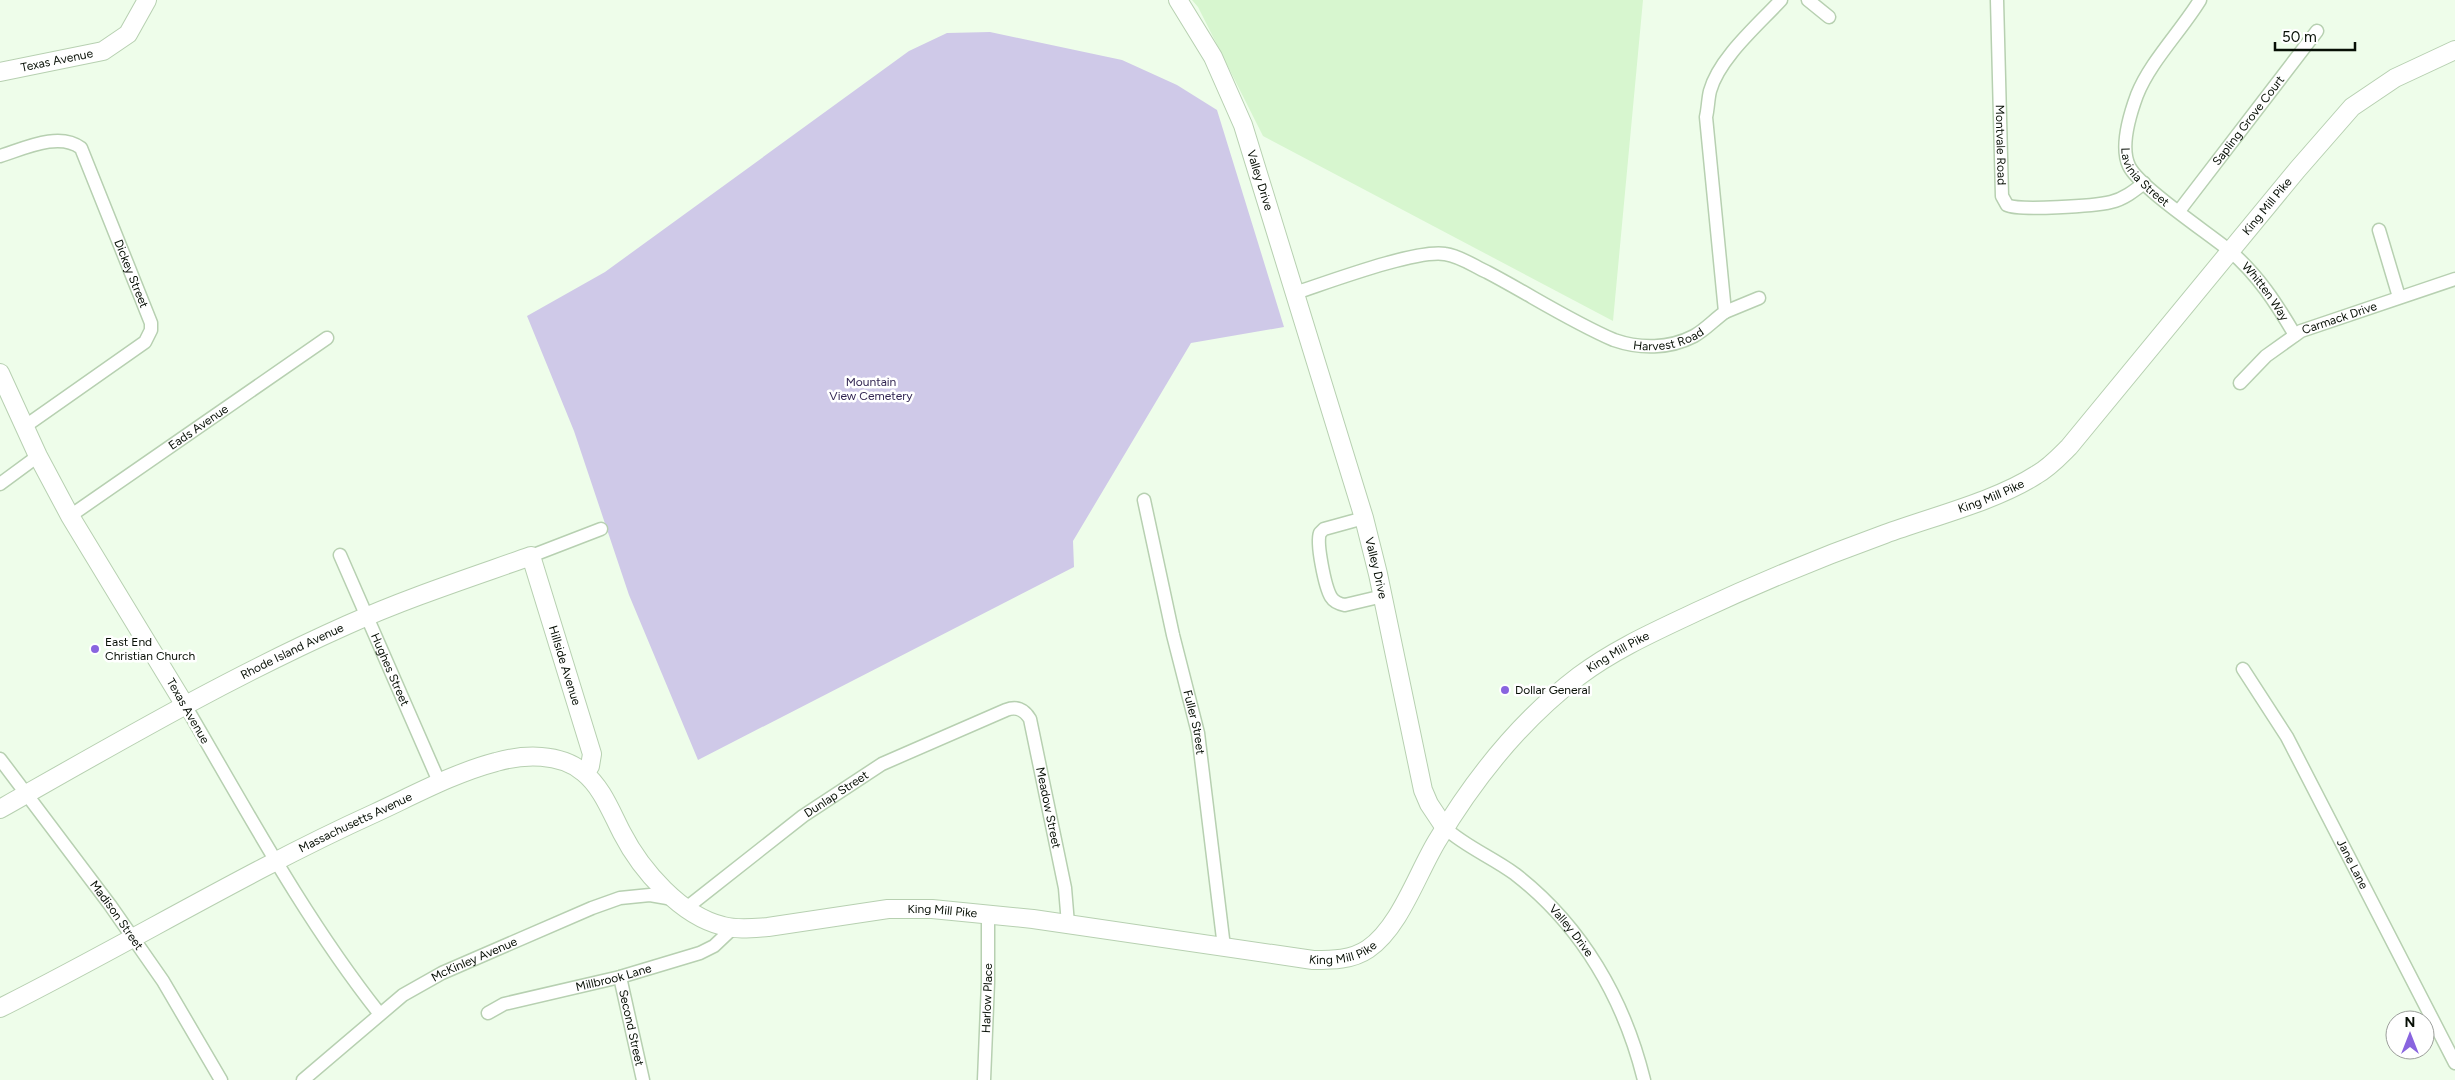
<svg xmlns="http://www.w3.org/2000/svg" width="2455" height="1080" viewBox="0 0 2455 1080" font-family="Figtree,sans-serif">
	<style>
		.built { fill: #d7f6cf }
		.green { fill: #cfc9e8 }
		.lines { fill: none; stroke-linecap: round; stroke-linejoin: round }
		.street-casing { stroke: #b7d0b1; stroke-width: 15 }
		.secondary-casing { stroke: #b7d0b1; stroke-width: 20 }
		.street { stroke: #fff; stroke-width: 12 }
		.secondary { stroke: #fff; stroke-width: 18 }
		.poi-dot { fill: #8964df; stroke: #fff; stroke-width: 2 }
		.labels { text-anchor: middle; stroke-width: 5; stroke-linejoin: round; paint-order: stroke }
		.street-label { font-size: 12px; fill: #070f05; stroke: #fff }
		.park-label { font-size: 12px; fill: #322652; stroke: #fff }
		.poi-label { font-size: 12px; fill: #070f05; stroke: #fff; text-anchor: start }
	</style>
	<rect width="100%" height="100%" fill="#eefdea"/>
	<!-- built -->
	<path class="built" d="M1192,0H1643L1613,321L1263,136L1198,7Z"/>
	<!-- green -->
	<path class="green" d="M990,32L1122,60L1177,85L1217,110L1284,327L1191,343L1073,541L1074,567L698,760L629,595L574,431L527,316L605,272L909,51L947,33Z"/>
	<g class="lines">
		<!-- street casing -->
		<g class="street-casing">
			<g id="street">
				<path d="M1808,0L1829,17"/>
				<path id="s1" d="M1997,0L2002,196L2007,205C2019,211 2095,206 2111,202C2124,199 2134,191 2144,183"/>
				<path id="s2" d="M2200,0C2181,31 2150,62 2137,95C2130,114 2120,147 2129,166C2139,187 2208,233 2230,251C2258,275 2276,303 2295,335"/>
				<path id="s3" d="M0,156C23,149 59,131 81,148L151,323V330L145,342L24,427"/>
				<path id="s4" d="M2179,211L2317,31"/>
				<path d="M2379,230L2399,297"/>
				<path id="s5" d="M1295,293C1326,283 1416,249 1445,254C1460,256 1474,266 1487,272C1529,294 1570,321 1614,340C1640,349 1669,349 1694,336C1705,330 1715,319 1725,312L1706,117C1708,109 1708,99 1710,91C1719,58 1759,24 1781,0"/>
				<path d="M1725,312L1759,298"/>
				<path id="s6" d="M2240,383L2266,356L2301,331L2455,279"/>
				<path d="M0,484L38,456"/>
				<path id="s7" d="M1144,500L1173,635L1198,733L1224,947"/>
				<path id="s8" d="M70,516L327,338"/>
				<path d="M1364,518L1324,529L1320,533C1316,543 1325,587 1331,597C1334,602 1339,604 1345,605L1383,596"/>
				<path id="s9" d="M340,555L440,784"/>
				<path d="M531,556L601,529"/>
				<path id="s10" d="M2243,669L2287,737L2455,1063"/>
				<path d="M186,707C247,811 304,918 379,1013"/>
				<path id="s11" d="M0,759L110,905L163,981L221,1080"/>
				<path id="s12" d="M1445,828C1466,847 1492,857 1515,874C1582,926 1624,999 1644,1080"/>
				<path id="s13" d="M685,909L803,816L882,764L1006,710C1016,706 1024,709 1030,719L1065,888L1068,924"/>
				<path id="s14" d="M620,977L643,1080"/>
				<path id="s15" d="M488,1013L504,1004L620,977L700,953L714,946L733,928"/>
				<path id="s16" d="M303,1080L403,995L442,973L592,908L620,898L650,895L673,899"/>
				<path id="s17" d="M984,1080L988,982V914"/>
			</g>
		</g>
		<!-- secondary casing -->
		<g class="secondary-casing">
			<g id="secondary">
				<path id="s18" d="M1178,0L1213,57L1243,125L1364,518L1378,574L1423,790L1429,804L1445,828"/>
				<path id="s19" d="M0,72L103,51L128,34L147,0"/>
				<path d="M0,373L38,456L70,516L186,707"/>
				<path id="s20" d="M0,809C113,745 228,678 347,625C407,598 469,578 531,556L592,754L590,766L585,773"/>
				<path id="s21" d="M0,1008C126,945 247,871 375,813C414,795 454,773 496,762C524,754 560,753 583,772C602,787 611,812 622,833C641,870 681,916 723,926C737,930 753,928 768,927L888,909H932L1033,919L1313,960C1332,960 1352,960 1368,949C1400,927 1417,874 1437,841C1474,779 1521,720 1579,676C1615,649 1656,631 1696,612C1758,583 1821,557 1885,534C1931,517 1996,501 2036,475C2049,468 2059,457 2069,447L2297,170L2352,107L2395,78L2455,50"/>
			</g>
		</g>
		<!-- street -->
		<use href="#street" class="street"/>
		<!-- secondary -->
		<use href="#secondary" class="secondary"/>
	</g>
	<!-- markers -->
	<g class="poi-dot">
		<circle cx="95" cy="649" r="5"/>
		<circle cx="1505" cy="690" r="5"/>
	</g>
	<g class="labels">
		<!-- street labels -->
		<g class="street-label">
			<text dy="4" stroke="none"><textPath href="#s19" startOffset="58">Texas Avenue</textPath></text>
			<text dy="4" stroke="none"><textPath href="#s4" startOffset="114">Sapling Grove Court</textPath></text>
			<text dy="4" stroke="none"><textPath href="#s1" startOffset="145">Montvale Road</textPath></text>
			<text dy="4" stroke="none"><textPath href="#s2" startOffset="205">Lavinia Street</textPath></text>
			<text dy="4" stroke="none"><textPath href="#s18" startOffset="199">Valley Drive</textPath></text>
			<text dy="4" stroke="none"><textPath href="#s21" startOffset="2715">King Mill Pike</textPath></text>
			<text dy="4" stroke="none"><textPath href="#s3" startOffset="220">Dickey Street</textPath></text>
			<text dy="4" stroke="none"><textPath href="#s2" startOffset="374">Whitten Way</textPath></text>
			<text dy="4" stroke="none"><textPath href="#s6" startOffset="121">Carmack Drive</textPath></text>
			<text dy="4" stroke="none"><textPath href="#s5" startOffset="402">Harvest Road</textPath></text>
			<text dy="4" stroke="none"><textPath href="#s8" startOffset="156">Eads Avenue</textPath></text>
			<text dy="4" stroke="none"><textPath href="#s21" startOffset="2310">King Mill Pike</textPath></text>
			<text dy="4" stroke="none"><textPath href="#s18" startOffset="604">Valley Drive</textPath></text>
			<text dy="4" stroke="none"><textPath href="#s20" startOffset="332">Rhode Island Avenue</textPath></text>
			<text dy="4" stroke="none"><textPath href="#s21" startOffset="1905">King Mill Pike</textPath></text>
			<text dy="4" stroke="none"><textPath href="#s20" startOffset="704">Hillside Avenue</textPath></text>
			<text dy="4" stroke="none"><textPath href="#s9" startOffset="125">Hughes Street</textPath></text>
			<text transform="translate(188 711) rotate(60)" y="4">Texas Avenue</text>
			<text dy="4" stroke="none"><textPath href="#s7" startOffset="228">Fuller Street</textPath></text>
			<text dy="4" stroke="none"><textPath href="#s13" startOffset="190">Dunlap Street</textPath></text>
			<text dy="4" stroke="none"><textPath href="#s13" startOffset="499">Meadow Street</textPath></text>
			<text dy="4" stroke="none"><textPath href="#s21" startOffset="401">Massachusetts Avenue</textPath></text>
			<text dy="4" stroke="none"><textPath href="#s10" startOffset="224">Jane Lane</textPath></text>
			<text dy="4" stroke="none"><textPath href="#s21" startOffset="1080">King Mill Pike</textPath></text>
			<text dy="4" stroke="none"><textPath href="#s11" startOffset="195">Madison Street</textPath></text>
			<text dy="4" stroke="none"><textPath href="#s12" startOffset="164">Valley Drive</textPath></text>
			<text dy="4" stroke="none"><textPath href="#s21" startOffset="1485">King Mill Pike</textPath></text>
			<text dy="4" stroke="none"><textPath href="#s16" startOffset="211">McKinley Avenue</textPath></text>
			<text dy="4" stroke="none"><textPath href="#s15" startOffset="131">Millbrook Lane</textPath></text>
			<text dy="4" stroke="none"><textPath href="#s17" startOffset="82">Harlow Place</textPath></text>
			<text dy="4" stroke="none"><textPath href="#s14" startOffset="52">Second Street</textPath></text>
		</g>
		<!-- park labels -->
		<g class="park-label">
			<text x="871" y="386">Mountain<tspan x="871" dy="14">View Cemetery</tspan></text>
		</g>
		<!-- poi labels -->
		<g class="poi-label">
			<text x="105" y="646">East End<tspan x="105" dy="14">Christian Church</tspan></text>
			<text x="1515" y="694">Dollar General</text>
		</g>
	</g>
	<!-- north arrow -->
	<g transform="translate(2410 1035)"><circle r="24" fill="#ffffff" stroke="#9c9f9b"/>
	<path d="M0-4L9 19L0 12L-9 19Z" fill="#8964df"/>
	<text y="-8" font-size="14" font-weight="bold" text-anchor="middle" fill="#070f05">N</text>
	</g>
	<!-- scale -->
	<path d="M2275 42v8h80v-8" fill="none" stroke="#070f05" stroke-width="2.5"/>
	<text x="2282" y="42" font-size="15" fill="#070f05" stroke="#ffffff" stroke-width="4" paint-order="stroke">50 m</text>
</svg>
